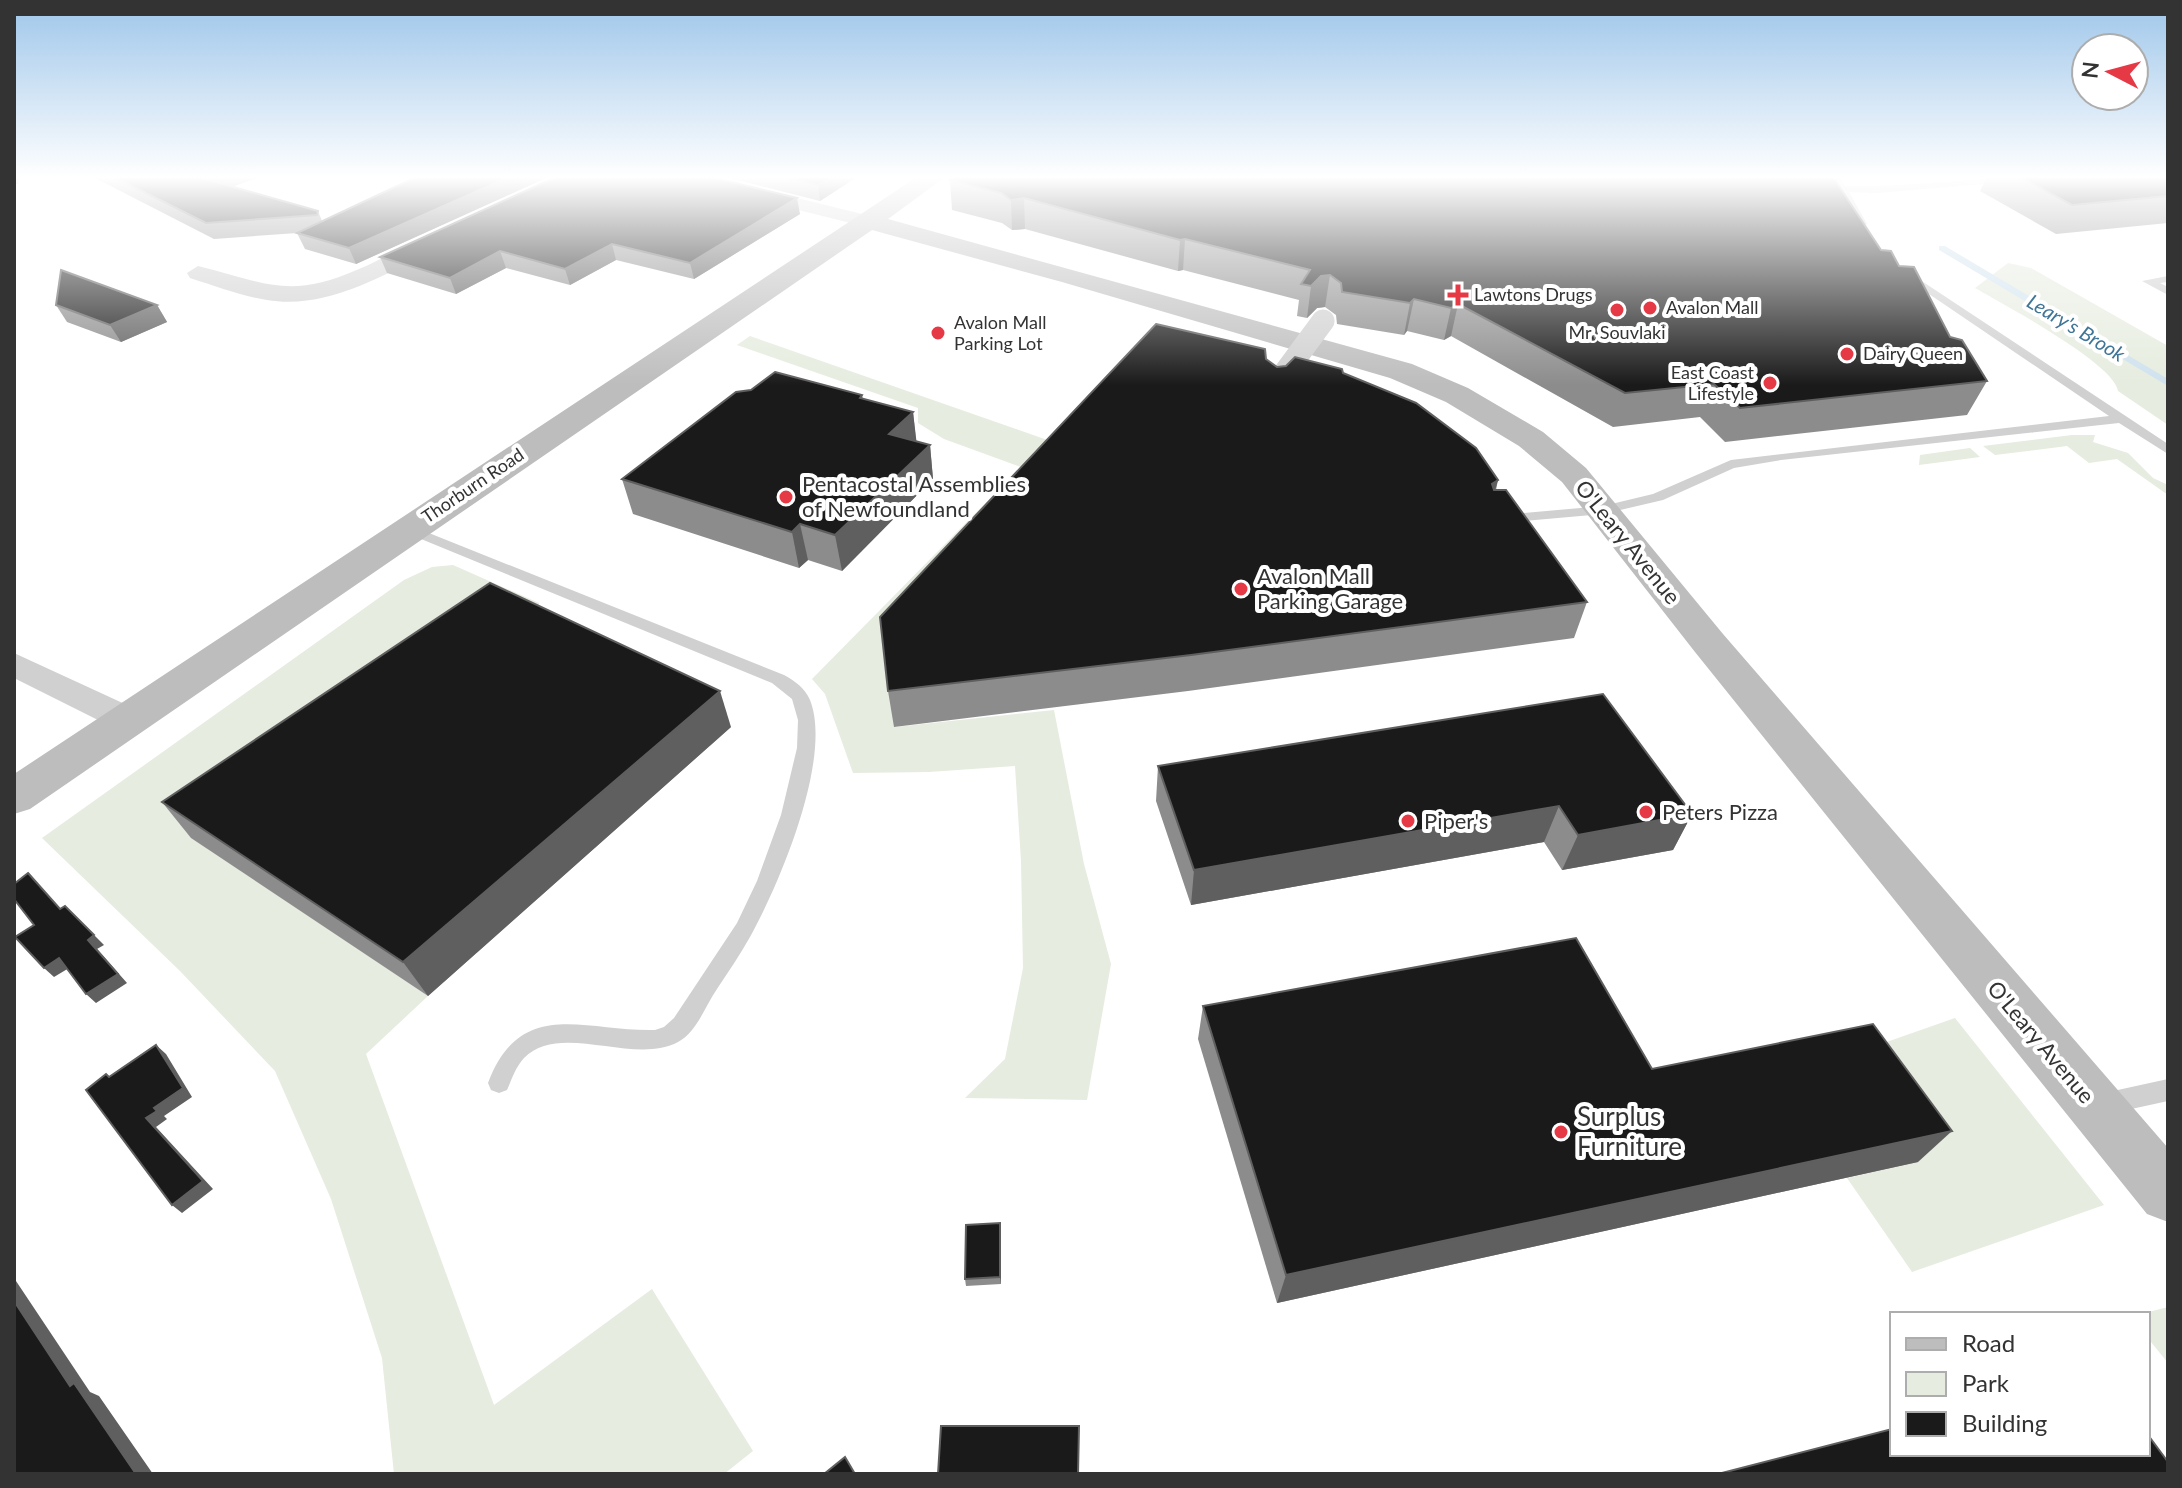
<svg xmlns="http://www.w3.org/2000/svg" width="2182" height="1488" viewBox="0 0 2182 1488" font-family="Lato,sans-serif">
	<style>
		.green { fill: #e6ecdf }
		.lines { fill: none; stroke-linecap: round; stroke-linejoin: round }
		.stream { fill: #cfe2ee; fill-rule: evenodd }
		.lane { fill: #d0d0d0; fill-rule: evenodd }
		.street { fill: #d0d0d0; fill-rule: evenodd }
		.secondary { fill: #bdbdbd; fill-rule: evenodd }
		.street-bridge { stroke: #d0d0d0; stroke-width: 23 }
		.wall { fill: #8c8c8c }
		.shaded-wall { fill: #5f5f5f }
		.building { fill: #1a1a1a; stroke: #5f5f5f; stroke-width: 2 }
		.poi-dot { fill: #e63946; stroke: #fff; stroke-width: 3 }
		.labels { text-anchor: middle; stroke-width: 8; stroke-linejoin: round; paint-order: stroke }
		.far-poi-label { font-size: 18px; fill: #333; stroke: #fff; text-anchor: start }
		.far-street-label { font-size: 18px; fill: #333; stroke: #fff }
		.far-water-label { font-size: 20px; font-style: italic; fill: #3f7597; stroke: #fff }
		.poi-label { font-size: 22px; fill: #333; stroke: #fff; text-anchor: start }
		.street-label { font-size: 22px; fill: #333; stroke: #fff }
		.near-poi-label { font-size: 26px; fill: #333; stroke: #fff; text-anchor: start }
	</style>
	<rect width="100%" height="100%" fill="#fff"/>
	<!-- green -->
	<g class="green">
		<path d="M2008,263L2031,268L2168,346V425L2118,391C2115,364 2003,304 1975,288Z"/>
		<path d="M750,336L1070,448L895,727L1054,710L1084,864L1111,964L1087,1100L965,1098L1005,1059L1023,968L1021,861L1015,766L929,772L853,773L825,694L812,679L1021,467L944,439L918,423V408L737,345Z"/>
		<path d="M2072,435H2095L2093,442L2128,453L2153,478L2168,485V495L2117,459L2089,463L2067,446L1995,455L1983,446Z"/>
		<path d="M1970,448L1980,457L1919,465L1920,455Z"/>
		<path d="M453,565L539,603V611L192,838L428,996L366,1054L494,1405L652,1289L753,1451L724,1474H394L382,1358L331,1199L275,1071L180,971L42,838L404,580L432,567Z"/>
		<path d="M1955,1018L2104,1205L1912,1272L1847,1178L1918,1162L1844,1057Z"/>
		<path d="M2168,1307V1363L2151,1342H2148V1314H2141Z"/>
	</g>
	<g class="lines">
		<!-- stream -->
		<path class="stream" d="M1939,246H1945L2168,379V386L1939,250Z"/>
		<!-- lane -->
		<g class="lane">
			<path d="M1830,177H1840L1845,186C1909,188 1971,177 2035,177L2030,180L1877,193L1849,192L1867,224L1862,227L1857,224Z"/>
			<path d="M1905,270L2168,444V454L2119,423L1781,460L1734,468L1663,500L1603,514L1501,523L1494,519L1501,515L1603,506L1653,494L1731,460L2109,416L1901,275V271Z"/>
			<path d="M2168,276V282L2160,283L2168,287V295L2142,281Z"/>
			<path d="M409,525L784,675C795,681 805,688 810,700C833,758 779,885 750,937C740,955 728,972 717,989C705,1006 697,1032 678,1042C634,1066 560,1021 524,1058C515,1068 512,1079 507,1090L499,1093L491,1090L488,1083C521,996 585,1032 655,1030L664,1027L674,1018L737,923L757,881L781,815L797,748L798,720L792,699L772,683L404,532V526Z"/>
			<path d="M2168,1079V1101L2104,1115L2096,1112L2092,1104L2096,1096L2104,1093Z"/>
		</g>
		<!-- street -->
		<g class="street">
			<path d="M678,177H713L874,217L877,221L867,227L681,181Z"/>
			<path d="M427,238L438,245L435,250C383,275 327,310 267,300C241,296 215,286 190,278L187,273L198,266C267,283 289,300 359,269C382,260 403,244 427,238Z"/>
			<path d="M14,653L140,711L146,720L140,729L128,732L116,729L14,678Z"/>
		</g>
		<!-- secondary -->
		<path class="secondary" d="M917,177H945L888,219L1412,364L1468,388L1543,432L1586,468L1723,634L2168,1148V1222L2147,1214L1695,652L1562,482L1519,446L1446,402L1390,378L1062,282L872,230L30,809L14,814V774Z"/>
		<!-- street-bridge -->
		<path class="street-bridge" d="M1275,386L1323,321"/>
	</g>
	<!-- wall -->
	<g class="wall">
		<path d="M93,177H260L232,187L318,211L322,221L416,177H548L356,264L305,249L297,233L214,239Z"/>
		<path d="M726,177H857L820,201Z"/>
		<path d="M1987,177H2168V223L2056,234L1980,191Z"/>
		<path d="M950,180L1881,250L1899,266L1950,337L1987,381L1967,415L1725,442L1700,417L1613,427L1451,336L1444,340L1407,331L1404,335L1337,324L1336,315L1325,307L1317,308L1307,318L1297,316L1299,300L1183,270L1178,271L1025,229L1012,230L1002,223L952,210Z"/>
		<path d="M800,214L694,279L616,260L570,285L506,268L456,294L387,273L380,257Z"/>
		<path d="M56,305H157L167,322L121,342L67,322Z"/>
		<path d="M1266,359L1277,367L1343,373L1498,480L1496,490L1587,602L1574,638L1188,691L894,727L888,691Z"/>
		<path d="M862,395L863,399L913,412L916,441L930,445L933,479L842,571L808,560L799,568L633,514L622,479Z"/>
		<path d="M731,727L428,996L191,838L162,802Z"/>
		<path d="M1158,766L1692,814L1673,850L1562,870L1544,842L1191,905L1156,801Z"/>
		<path d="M1203,1006L1652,1069L1918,1162L1277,1303L1198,1039Z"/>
		<path d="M1001,1231V1284L966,1286L965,1279Z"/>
	</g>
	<!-- shaded-wall -->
	<g class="shaded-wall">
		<path d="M14,177H19L18,184H14Z"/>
		<path d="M206,177H260L210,194L202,178Z"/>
		<path d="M509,177H548L356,264L349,248Z"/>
		<path d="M831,177H857L820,201L818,185Z"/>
		<path d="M797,198L800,214L694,279L690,263Z"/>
		<path d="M1024,198L1025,229L1012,230L1011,200Z"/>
		<path d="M1185,239L1183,270L1178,271L1180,240Z"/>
		<path d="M612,244L616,260L570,285L565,269Z"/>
		<path d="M500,251L506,268L456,294L450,278Z"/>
		<path d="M1330,275L1325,307L1317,308L1307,318L1311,286L1321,276Z"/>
		<path d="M1414,299L1407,331L1404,335L1410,303Z"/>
		<path d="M1458,304L1451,336L1444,340L1451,308Z"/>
		<path d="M157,305L167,322L121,342L110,325Z"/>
		<path d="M913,412L917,446L889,434Z"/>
		<path d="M930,445L933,479L842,571L835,535Z"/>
		<path d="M1498,480L1488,515L1492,484Z"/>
		<path d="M800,524L808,560L799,568L792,532Z"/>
		<path d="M720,691L731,727L428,996L403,962Z"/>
		<path d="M1559,806L1544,842L1191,905L1194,870Z"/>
		<path d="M1692,814L1673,850L1562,870L1578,835Z"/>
		<path d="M65,906L104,945L97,949L127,983L96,1003L86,994L88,940Z"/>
		<path d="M59,958L69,968L54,977L44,968Z"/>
		<path d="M156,1045L166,1054L192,1097L164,1116L167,1119L156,1127L213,1189L182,1213L172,1205L146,1118L154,1108Z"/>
		<path d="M1952,1131L1918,1162L1277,1303L1286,1275Z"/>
		<path d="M1000,1223L1001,1231V1284L1000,1277Z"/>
		<path d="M14,1278L90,1392L99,1396L153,1474H136L70,1386L14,1301Z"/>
	</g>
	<!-- building -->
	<g class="building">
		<path d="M114,177H206L202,178L318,211L317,215L206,223Z"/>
		<path d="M416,177H509L349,248L297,233Z"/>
		<path d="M556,177H711L797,198L690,263L612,244L565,269L500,251L450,278L380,257Z"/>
		<path d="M785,177H831L818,185Z"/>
		<path d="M955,177H1833L1881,250L1891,251L1899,266L1914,267L1950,337L1962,340L1987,381L1740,408L1714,384L1625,393L1458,304L1451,308L1414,299L1410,303L1342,292L1341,283L1330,275L1321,276L1311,286L1301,284L1310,270L1185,239L1180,240L1024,198L1011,200L1001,193L950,180Z"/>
		<path d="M2020,177H2168V196L2072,205Z"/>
		<path d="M61,270L157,305L110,325L56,305Z"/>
		<path d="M1156,324L1265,349L1266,359L1277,367L1286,366L1295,357L1342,369L1343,373L1416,403L1476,448L1498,480L1492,484L1494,490H1506L1587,602L1191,655L888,691L880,617Z"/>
		<path d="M775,372L862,395L860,398L913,412L889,434L930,445L835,535L800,524L792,532L622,479L736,392L751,390Z"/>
		<path d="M490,583L720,691L403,962L162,802Z"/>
		<path d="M1603,694L1692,814L1578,835L1559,806L1194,870L1158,766Z"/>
		<path d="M28,873L60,909L65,906L94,935L88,940L118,974L86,994L59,958L44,968L15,937L34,925L14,899V884Z"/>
		<path d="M1576,938L1652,1069L1873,1024L1952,1131L1286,1275L1203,1006Z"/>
		<path d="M156,1045L183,1088L154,1108L157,1111L146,1118L203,1181L172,1205L86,1090L106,1074L109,1077Z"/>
		<path d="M1000,1223V1277L965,1279L966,1225Z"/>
		<path d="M14,1301L70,1386L74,1383L136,1474H14Z"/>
		<path d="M941,1426H1079L1078,1474H938Z"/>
		<path d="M1892,1429V1454H2148V1435L2168,1462V1474H1718Z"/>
		<path d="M845,1457L855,1474H824Z"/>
	</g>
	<!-- sky -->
	<linearGradient id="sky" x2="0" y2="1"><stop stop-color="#9ec6ea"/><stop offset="0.46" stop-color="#fff"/><stop offset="1" stop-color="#fff" stop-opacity="0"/></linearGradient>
	<rect width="2182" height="385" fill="url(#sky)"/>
	<!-- markers -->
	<g class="poi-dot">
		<path d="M1454 283h8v8h8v8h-8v8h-8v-8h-8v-8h8z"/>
		<circle cx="1650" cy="308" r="8"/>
		<circle cx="1617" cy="310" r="8"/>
		<circle cx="938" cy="333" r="8"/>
		<circle cx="1847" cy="354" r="8"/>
		<circle cx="1770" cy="383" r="8"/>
		<circle cx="786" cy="497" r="8"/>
		<circle cx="1241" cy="589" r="8"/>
		<circle cx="1646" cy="812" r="8"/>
		<circle cx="1408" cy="821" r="8"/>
		<circle cx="1561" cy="1132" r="8"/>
	</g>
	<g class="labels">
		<!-- far-poi labels -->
		<g class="far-poi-label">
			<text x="1474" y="301">Lawtons Drugs</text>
			<text x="1666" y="314">Avalon Mall</text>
			<text x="954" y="329">Avalon Mall<tspan x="954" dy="21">Parking Lot</tspan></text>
			<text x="1617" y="339" text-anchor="middle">Mr. Souvlaki</text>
			<text x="1863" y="360">Dairy Queen</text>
			<text x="1754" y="379" text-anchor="end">East Coast<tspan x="1754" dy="21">Lifestyle</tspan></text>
		</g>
		<!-- far-street labels -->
		<g class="far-street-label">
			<text transform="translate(473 486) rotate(-34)" y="6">Thorburn Road</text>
		</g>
		<!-- far-water labels -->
		<g class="far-water-label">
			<text transform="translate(2076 328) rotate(31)" y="7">Leary's Brook</text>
		</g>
		<!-- poi labels -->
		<g class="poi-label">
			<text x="802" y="492">Pentacostal Assemblies<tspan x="802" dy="25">of Newfoundland</tspan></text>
			<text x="1257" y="584">Avalon Mall<tspan x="1257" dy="25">Parking Garage</tspan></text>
			<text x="1662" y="820">Peters Pizza</text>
			<text x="1424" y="829">Piper's</text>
		</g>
		<!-- street labels -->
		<g class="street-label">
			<text transform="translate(1628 542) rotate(51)" y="8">O'Leary Avenue</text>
			<text transform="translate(2041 1042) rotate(50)" y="8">O'Leary Avenue</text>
		</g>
		<!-- near-poi labels -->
		<g class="near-poi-label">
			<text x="1577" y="1126">Surplus<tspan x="1577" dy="30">Furniture</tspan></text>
		</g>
	</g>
	<!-- border -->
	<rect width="2182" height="1488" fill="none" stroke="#333333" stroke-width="32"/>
	<!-- legend -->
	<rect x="1890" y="1312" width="260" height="144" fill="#ffffff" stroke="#adadad" stroke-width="2"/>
	<rect x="1906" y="1338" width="40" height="12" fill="#bdbdbd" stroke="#adadad" stroke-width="2"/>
	<text x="1962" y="1352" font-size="24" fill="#333333">Road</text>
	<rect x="1906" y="1372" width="40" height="24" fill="#e6ecdf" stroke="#adadad" stroke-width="2"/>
	<text x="1962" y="1392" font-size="24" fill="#333333">Park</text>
	<rect x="1906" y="1412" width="40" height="24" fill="#1a1a1a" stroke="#adadad" stroke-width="2"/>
	<text x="1962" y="1432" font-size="24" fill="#333333">Building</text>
	<!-- north arrow -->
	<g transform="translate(2110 72) rotate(276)"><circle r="38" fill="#ffffff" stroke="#adadad" stroke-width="2"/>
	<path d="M0-6L14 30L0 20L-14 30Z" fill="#e63946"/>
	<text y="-12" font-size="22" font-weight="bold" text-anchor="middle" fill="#333333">N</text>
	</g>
</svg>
